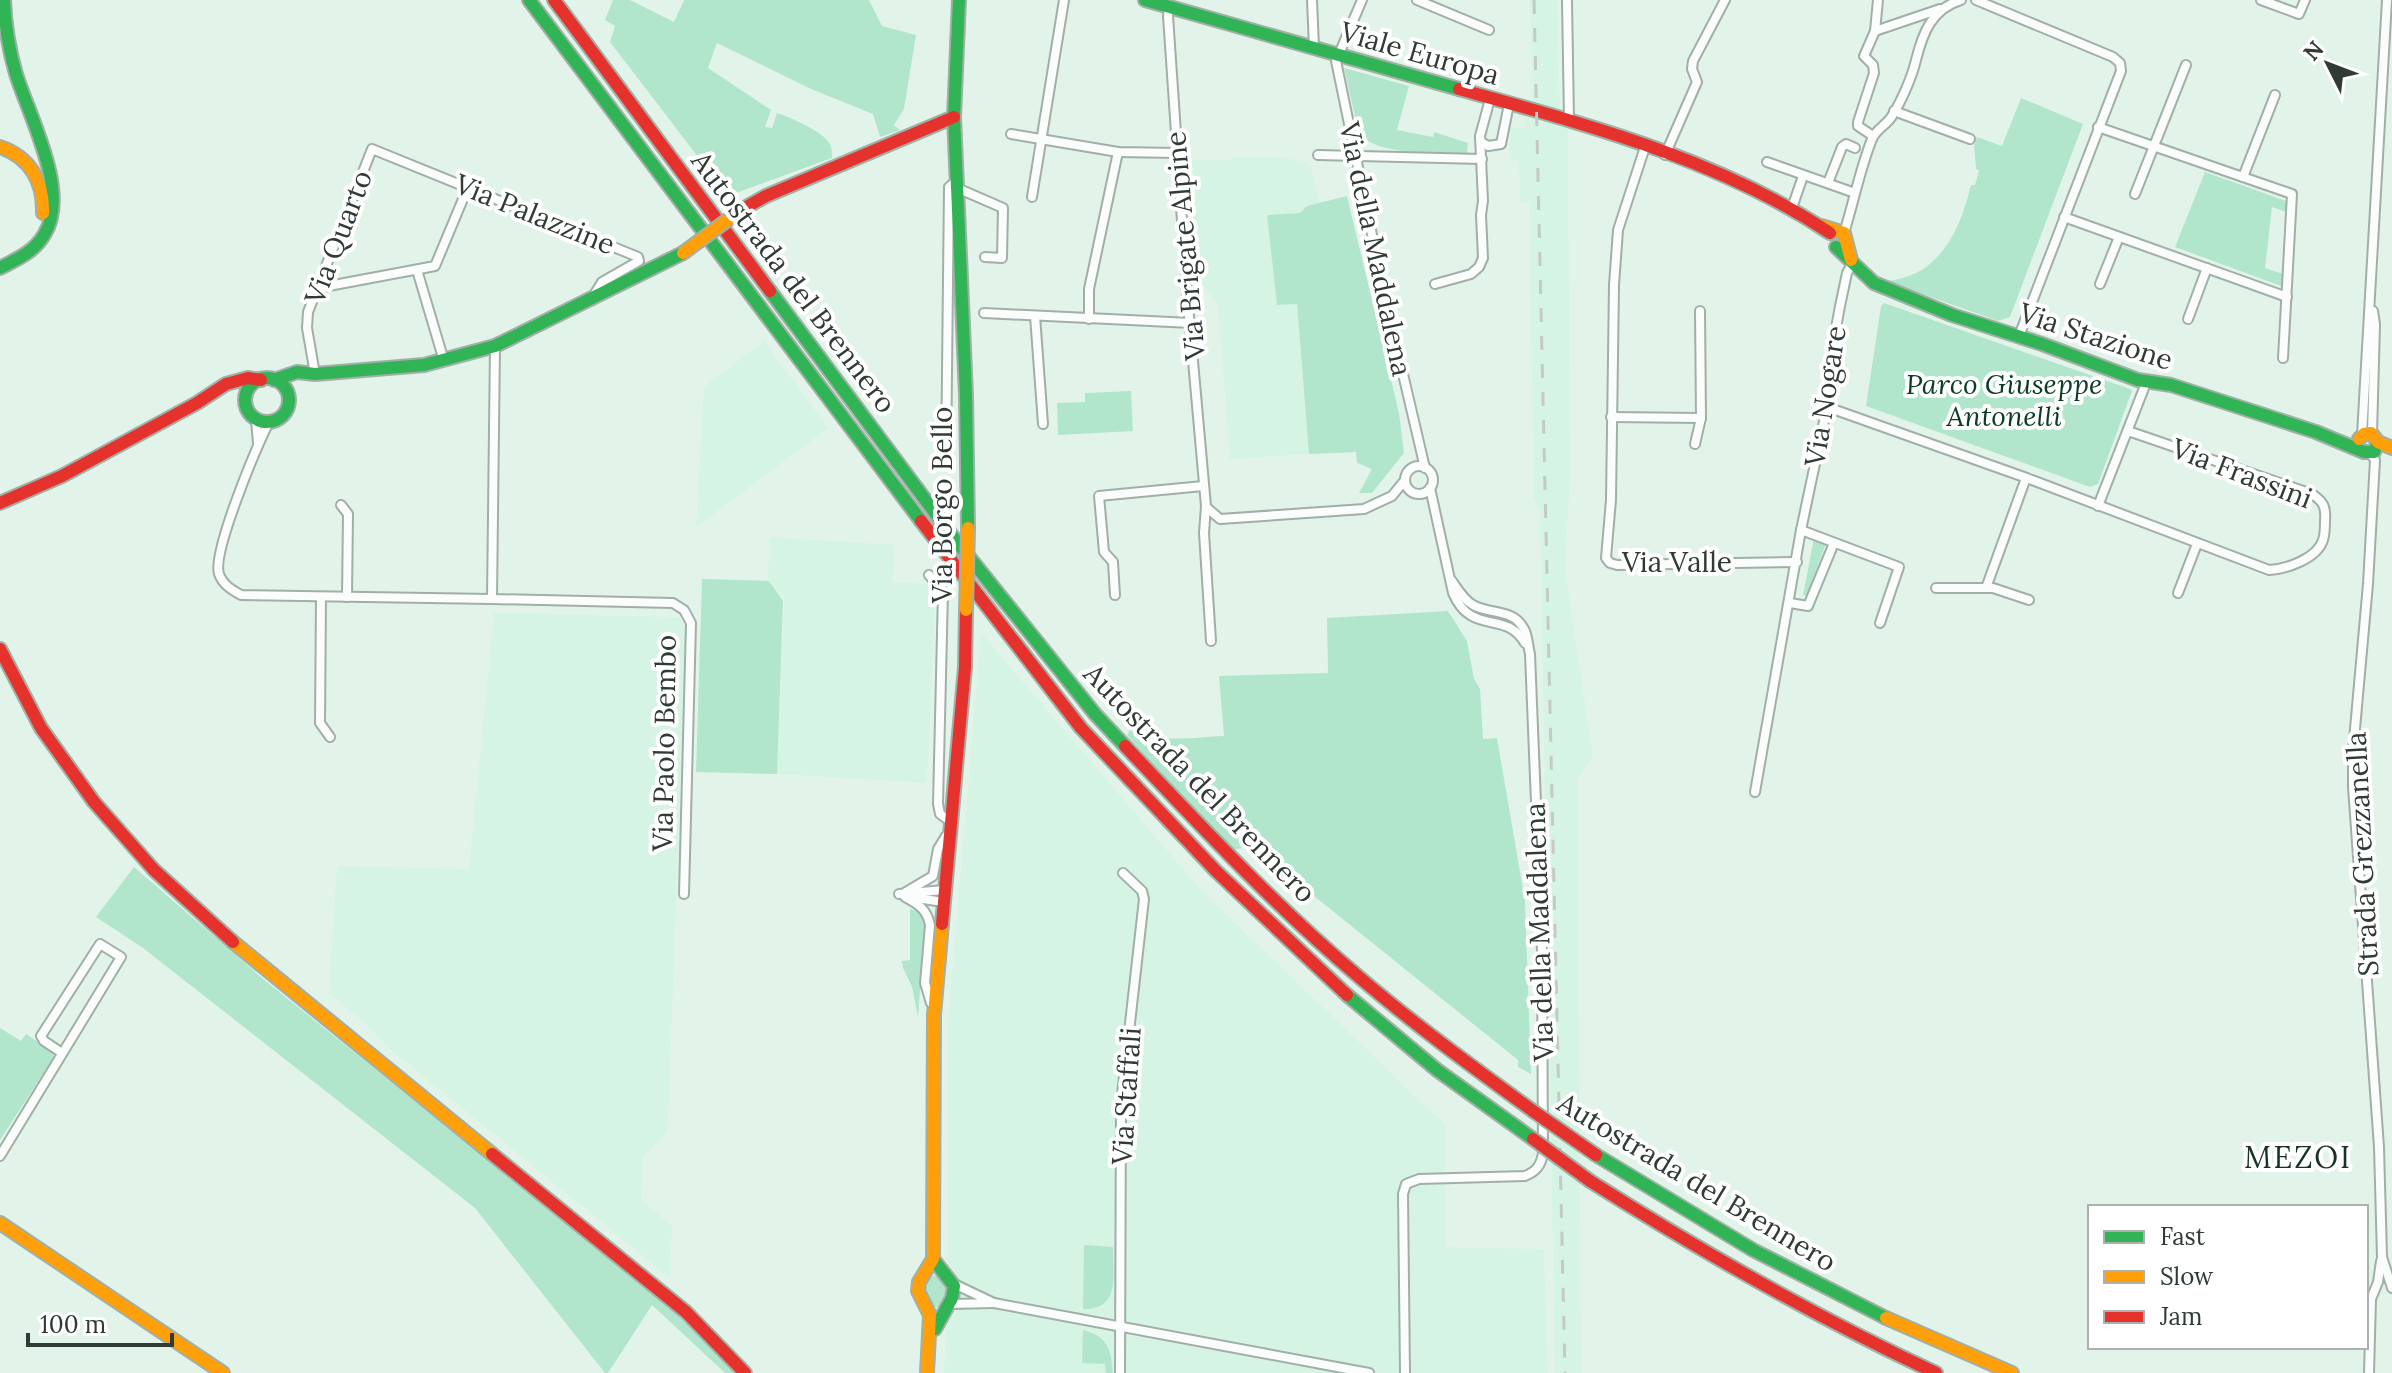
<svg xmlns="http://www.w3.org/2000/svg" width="2392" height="1373" viewBox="0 0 2392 1373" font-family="Lora,serif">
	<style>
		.built { fill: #d6f4e3 }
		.green { fill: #b2e6cc }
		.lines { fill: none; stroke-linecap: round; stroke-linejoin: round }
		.street-casing { stroke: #a1afa7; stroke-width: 12 }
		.fast-casing { stroke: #a1afa7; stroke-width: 16 }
		.slow-casing { stroke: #a1afa7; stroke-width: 16 }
		.jam-casing { stroke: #a1afa7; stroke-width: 16 }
		.street { stroke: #fbfdfc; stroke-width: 8 }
		.fast { stroke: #30b455; stroke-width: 12 }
		.slow { stroke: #ff9f0a; stroke-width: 12 }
		.jam { stroke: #e5322d; stroke-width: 12 }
		.rail { stroke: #c4cac6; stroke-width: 3; stroke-dasharray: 14 14; stroke-linecap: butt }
		.slow-bridge-casing { stroke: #a1afa7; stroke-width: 16; stroke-linecap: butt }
		.jam-bridge-casing { stroke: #a1afa7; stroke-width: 16; stroke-linecap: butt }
		.slow-bridge { stroke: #ff9f0a; stroke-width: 12 }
		.jam-bridge { stroke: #e5322d; stroke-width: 12 }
		.labels { text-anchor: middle; stroke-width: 8; stroke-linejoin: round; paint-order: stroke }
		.street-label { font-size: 28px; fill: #2f3b34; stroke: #fff }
		.park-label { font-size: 28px; font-style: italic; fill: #093b27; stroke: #fff }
		.neighbourhood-label { font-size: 30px; letter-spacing: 2px; fill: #183326; stroke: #fff }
	</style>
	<rect width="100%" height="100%" fill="#e2f4ea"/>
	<!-- built -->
	<g class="built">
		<path d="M1530,0H1557L1560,109L1533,103Z"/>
		<path d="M1535,116L1568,125L1570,474L1565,570L1593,756L1578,779L1581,1373H1555L1540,512L1534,498L1529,202H1520L1519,161L1512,160L1510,156V128L1525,127V117Z"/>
		<path d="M1234,157L1286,158L1306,162L1311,167L1319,203L1307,206L1300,213L1267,216L1278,305L1297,303L1309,454L1230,459L1218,306L1199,279L1190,160H1230Z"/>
		<path d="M764,341L828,428L696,527L704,387Z"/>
		<path d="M769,537L895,545L892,582L933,584L936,591L927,783L777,774L784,599L768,580Z"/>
		<path d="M494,613L680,617L686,633L668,1122L667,1132L643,1157L641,1200L672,1226L670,1278L389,1048L365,1023L329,993L337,866L469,869Z"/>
		<path d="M981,633L1201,890L1445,1125V1247L1544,1249L1548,1373H944L948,1283V1021Z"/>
	</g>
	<!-- green -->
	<g class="green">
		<path d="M613,0H630L674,22L684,0H869L882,26L916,35L904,109L894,125L900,130L880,137L873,114L811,89L717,43L708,68L771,110L765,127L772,128L777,113C790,117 824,132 830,144C832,147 832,154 832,158L728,196L610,42L615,26L605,20Z"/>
		<path d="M1344,68L1409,86L1397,130L1433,137L1434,132L1468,143L1467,154C1437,152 1378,156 1359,134Z"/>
		<path d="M2021,98L2083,124L2010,317L1998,321L1886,281C1939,277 1960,231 1971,185H1975L1979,171L1976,169L1974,145L1977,137L2002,146Z"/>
		<path d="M2205,172L2286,201V212L2272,207L2265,268L2283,274L2281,286L2175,247Z"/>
		<path d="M1347,196L1399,413L1404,453L1372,493H1359L1372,469L1357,463L1356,452L1309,454L1297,304L1277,305L1267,215L1300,213L1307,206Z"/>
		<path d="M1884,303L2130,389L2132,391L2098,484L2090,487L2079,483L1866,406L1881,306Z"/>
		<path d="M1131,391L1133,431L1058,435L1057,403L1085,402V393Z"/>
		<path d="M1814,538L1826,543L1807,596L1803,595Z"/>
		<path d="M702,579L769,581L783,601L777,774L696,772Z"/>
		<path d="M1448,611L1467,641L1474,679L1480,689L1483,739L1497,738L1525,901L1531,1074L1518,1067V1060L1314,896L1243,848L1232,850L1175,791L1127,735L1129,732V723C1155,746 1191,737 1224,736L1219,676L1328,673L1327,618Z"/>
		<path d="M134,867L268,983L655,1294L739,1373H725L652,1305L608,1373H605L475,1208L143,948L96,917Z"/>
		<path d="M910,909L919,912L925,923L918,1017L912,987L903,968L902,961L910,960Z"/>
		<path d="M0,1028L21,1041L26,1034L50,1050L54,1057L0,1140Z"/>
		<path d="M1084,1245L1113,1247C1113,1274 1121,1310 1083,1309Z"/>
		<path d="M937,1275L942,1277L952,1288L939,1307H934L921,1288L932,1276Z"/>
		<path d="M1083,1330C1108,1336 1111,1350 1113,1373H1106L1105,1364L1082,1363Z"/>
	</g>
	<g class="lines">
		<!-- street casing -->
		<g class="street-casing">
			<g id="street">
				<path d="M1312,0L1314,47"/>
				<path d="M1362,0L1336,61L1384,293L1425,468"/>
				<path d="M1417,0L1489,30"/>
				<path d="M1567,0L1569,120"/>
				<path d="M1976,0L2113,57L2120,63L2121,71L2019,336"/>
				<path d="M2261,0L2299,14L2305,0"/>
				<path d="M1169,6L1168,16L1187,294L1206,506L1204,533L1211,641"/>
				<path d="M1875,31L1878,0"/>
				<path d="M1894,111L1970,139"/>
				<path d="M2098,127L2292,194L2283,358"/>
				<path d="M1011,134L1118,152L1177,153"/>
				<path d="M1873,136L1858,126V122L1874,73L1873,65L1864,56L1875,31L1940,9"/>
				<path d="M1480,137L1481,142L1488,146L1501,144L1509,104"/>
				<path d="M1645,147L1618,230L1614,285L1611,500L1606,558L1610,563L1617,565L1797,562"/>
				<path d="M1318,155L1482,159"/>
				<path d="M1665,155L1697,82L1692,69L1693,61L1725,0"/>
				<path d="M1767,162L1855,193"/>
				<path d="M2243,177L2275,95"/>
				<path d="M1828,183L1842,147L1846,144L1855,148"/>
				<path d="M957,188L1003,208L1002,258L985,257"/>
				<path d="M2135,194L2186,65"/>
				<path d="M1032,197L1064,0"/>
				<path d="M1792,208L1803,176"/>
				<path d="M2064,217L2287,297"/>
				<path d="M1844,233C1854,201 1860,169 1872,139C1876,129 1887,125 1892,116C1902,100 1912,77 1916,60C1923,32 1932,9 1961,0"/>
				<path d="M417,270L444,361"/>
				<path d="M1435,284L1471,274L1479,267L1483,258L1481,215L1483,201L1480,136L1490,99"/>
				<path d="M2100,284L2119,237"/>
				<path d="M318,288L435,266L468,187"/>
				<path d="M984,313L1191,323"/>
				<path d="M1035,316L1043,424"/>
				<path d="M1089,319V289L1118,152"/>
				<path d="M2188,319L2207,268"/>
				<path d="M495,346L492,599L673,603L684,610L691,623L684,894"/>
				<path d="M315,374L307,328L308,312L372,149L638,257L639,261L602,282L594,295"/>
				<path d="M1827,407L2024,477L2269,570C2286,569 2317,559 2323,540C2325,534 2325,527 2325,521C2326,507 2324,502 2312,494L2128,431"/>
				<path d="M1611,417L1701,418"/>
				<path d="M256,419L258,444"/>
				<path d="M269,422C257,446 212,552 219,574C223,585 232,590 241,595L492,599"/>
				<path d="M2372,434L2375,324L2373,311"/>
				<path d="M2362,435L2387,0"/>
				<path d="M1695,444L1701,418L1700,311"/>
				<path d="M2370,453L2375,460L2368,584L2353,751V787L2379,1147L2382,1257L2392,1288"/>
				<path d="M946,465L949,187L956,181"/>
				<circle cx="1419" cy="480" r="14"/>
				<path d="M1430,488L1453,593C1472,637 1505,609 1525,643"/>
				<path d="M341,505L348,514L347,597"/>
				<path d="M2098,506L2146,383"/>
				<path d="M1206,507L1220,519L1364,509L1392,496L1405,480"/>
				<path d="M1801,530L1899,567L1880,623"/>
				<path d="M929,575L943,591L938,804L940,814L951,822"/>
				<path d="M1936,588H1993L2029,600"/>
				<path d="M1986,588L2026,478"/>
				<path d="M2178,593L2197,544"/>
				<path d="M1115,595L1113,562L1104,552L1099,496L1203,486"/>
				<path d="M321,597L320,723L330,737"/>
				<path d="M1790,603L1808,606L1834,543"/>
				<path d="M1755,792L1801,530L1827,407L1830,361L1840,306L1847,273L1852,264"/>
				<path d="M906,892L933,876L938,849L946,836"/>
				<path d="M899,894L944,890"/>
				<path d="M905,897C918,904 927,909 930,925L925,983L931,1003"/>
				<path d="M911,897L943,902"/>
				<path d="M0,1156L121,957L100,944L41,1036L44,1041L62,1053"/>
				<path d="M994,1303L1369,1373"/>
				<path d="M949,1304L994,1303L952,1283"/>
				<path d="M1120,1373L1121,1103L1144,899L1142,891L1123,873"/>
				<path d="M1405,1373L1403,1194L1406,1184L1419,1179L1525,1176C1537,1171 1541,1165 1543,1153L1542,951L1530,654C1528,647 1528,636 1524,629C1513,608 1491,615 1473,605C1464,600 1458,590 1452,581"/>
				<path d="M2369,1373L2371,1299L2378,1282L2381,1261"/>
			</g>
		</g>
		<!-- fast casing -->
		<g class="fast-casing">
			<g id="fast">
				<path d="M529,0L921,521"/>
				<path d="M959,0L954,117L966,395L968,528"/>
				<path d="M1145,0L1459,89"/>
				<path d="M1836,247L1874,283L1952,315L2042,344L2138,380L2171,385L2316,432L2364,452H2374L2378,442"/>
				<path d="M0,268C17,259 34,252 44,235C71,193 29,116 16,74C9,50 5,25 4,0"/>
				<path d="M770,291L953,537L1095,714L1125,746"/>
				<circle cx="267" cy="400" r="22"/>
				<path d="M274,380L297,372L315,374L424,365L495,346L683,253"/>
				<path d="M1347,995L1437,1070L1533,1139"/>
				<path d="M1596,1155L1753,1250L1886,1318"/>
				<path d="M933,1259L954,1286L952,1298L935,1329"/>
			</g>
		</g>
		<!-- slow casing -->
		<g class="slow-casing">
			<g id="slow">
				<path d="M0,147C30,157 44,182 43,213"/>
				<path d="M1822,226L1844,233L1851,260"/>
				<path d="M2359,439L2364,434L2371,433L2378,442L2392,448"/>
				<path d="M233,942L492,1154"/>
				<path d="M0,1223L223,1373"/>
				<path d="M1886,1318L2012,1373"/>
				<path d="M927,1373L930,1315L918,1291L919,1282L933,1259L934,1015L942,924"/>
			</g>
		</g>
		<!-- jam casing -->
		<g class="jam-casing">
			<g id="jam">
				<path d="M554,0L770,291"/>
				<path d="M1459,89C1587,125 1719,159 1830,233"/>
				<path d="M741,210L766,196L954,117"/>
				<path d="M0,503L62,476L197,403L226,384L248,378L261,380"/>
				<path d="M921,521L1081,728L1216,871L1347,995"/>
				<path d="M0,649L41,728L94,802L154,870L233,942"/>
				<path d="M1125,746C1200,825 1275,906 1359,977C1415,1025 1474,1068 1533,1111"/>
				<path d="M942,924L965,667L966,610"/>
				<path d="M492,1154L686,1312L745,1373"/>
				<path d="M1590,1181C1702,1252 1816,1317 1936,1373"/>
			</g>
		</g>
		<!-- street -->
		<use href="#street" class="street"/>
		<!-- fast -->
		<use href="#fast" class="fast"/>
		<!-- slow -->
		<use href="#slow" class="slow"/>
		<!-- jam -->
		<use href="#jam" class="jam"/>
		<!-- rail -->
		<path class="rail" d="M1534,0L1565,1373"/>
		<!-- slow-bridge casing -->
		<g class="slow-bridge-casing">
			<g id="slow-bridge">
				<path d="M683,253L741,210"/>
				<path d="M966,610L968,528"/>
			</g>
		</g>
		<!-- jam-bridge casing -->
		<g class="jam-bridge-casing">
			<g id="jam-bridge">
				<path d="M1533,1111L1596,1155"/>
				<path d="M1533,1139L1590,1181"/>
			</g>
		</g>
		<!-- slow-bridge -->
		<use href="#slow-bridge" class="slow-bridge"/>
		<!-- jam-bridge -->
		<use href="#jam-bridge" class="jam-bridge"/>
	</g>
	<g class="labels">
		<!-- street labels -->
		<g class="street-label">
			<text transform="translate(1420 53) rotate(16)" y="10">Viale Europa</text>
			<text transform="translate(535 214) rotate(22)" y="10">Via Palazzine</text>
			<text transform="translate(338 237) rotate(-69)" y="10">Via Quarto</text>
			<text transform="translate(1185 246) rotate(-95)" y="10">Via Brigate Alpine</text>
			<text transform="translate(1376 249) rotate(78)" y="10">Via della Maddalena</text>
			<text transform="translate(794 282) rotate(53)" y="10">Autostrada del Brennero</text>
			<text transform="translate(2096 336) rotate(18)" y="10">Via Stazione</text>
			<text transform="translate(1825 396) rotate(-81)" y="10">Via Nogare</text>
			<text transform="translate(2242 473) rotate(21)" y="10">Via Frassini</text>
			<text transform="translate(942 505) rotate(-90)" y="10">Via Borgo Bello</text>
			<text x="1677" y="572">Via Valle</text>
			<text transform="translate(664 743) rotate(-89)" y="10">Via Paolo Bembo</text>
			<text transform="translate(1200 783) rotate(46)" y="10">Autostrada del Brennero</text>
			<text transform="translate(2362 854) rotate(-93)" y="10">Strada Grezzanella</text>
			<text transform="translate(1539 932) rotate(-92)" y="10">Via della Maddalena</text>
			<text transform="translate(1126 1096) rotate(-86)" y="10">Via Staffali</text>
			<text transform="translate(1697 1182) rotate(31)" y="10">Autostrada del Brennero</text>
		</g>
		<!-- park labels -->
		<g class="park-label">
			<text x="2004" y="394">Parco Giuseppe<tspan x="2004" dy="32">Antonelli</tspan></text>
		</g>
		<!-- neighbourhood labels -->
		<g class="neighbourhood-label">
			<text x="2298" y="1168">MEZOI</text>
		</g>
	</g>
	<!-- legend -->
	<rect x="2088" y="1205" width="280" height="144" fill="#ffffff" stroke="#acb1ae" stroke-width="2"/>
	<rect x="2104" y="1231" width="40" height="12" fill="#30b455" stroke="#acb1ae" stroke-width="2"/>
	<text x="2160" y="1245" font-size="24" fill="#2f3b34">Fast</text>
	<rect x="2104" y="1271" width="40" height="12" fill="#ff9f0a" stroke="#acb1ae" stroke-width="2"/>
	<text x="2160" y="1285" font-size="24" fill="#2f3b34">Slow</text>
	<rect x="2104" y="1311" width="40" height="12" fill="#e5322d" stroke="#acb1ae" stroke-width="2"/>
	<text x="2160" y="1325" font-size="24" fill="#2f3b34">Jam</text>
	<!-- north arrow -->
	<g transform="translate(2328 64) rotate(312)" stroke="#ffffff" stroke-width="6" paint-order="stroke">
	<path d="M0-6L14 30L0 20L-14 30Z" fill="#2f3b34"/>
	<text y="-12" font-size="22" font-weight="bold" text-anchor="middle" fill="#2f3b34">N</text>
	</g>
	<!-- scale -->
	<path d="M28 1333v12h144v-12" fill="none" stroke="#2f3b34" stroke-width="4"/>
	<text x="40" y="1333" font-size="24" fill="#2f3b34" stroke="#ffffff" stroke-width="6" paint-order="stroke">100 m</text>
</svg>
